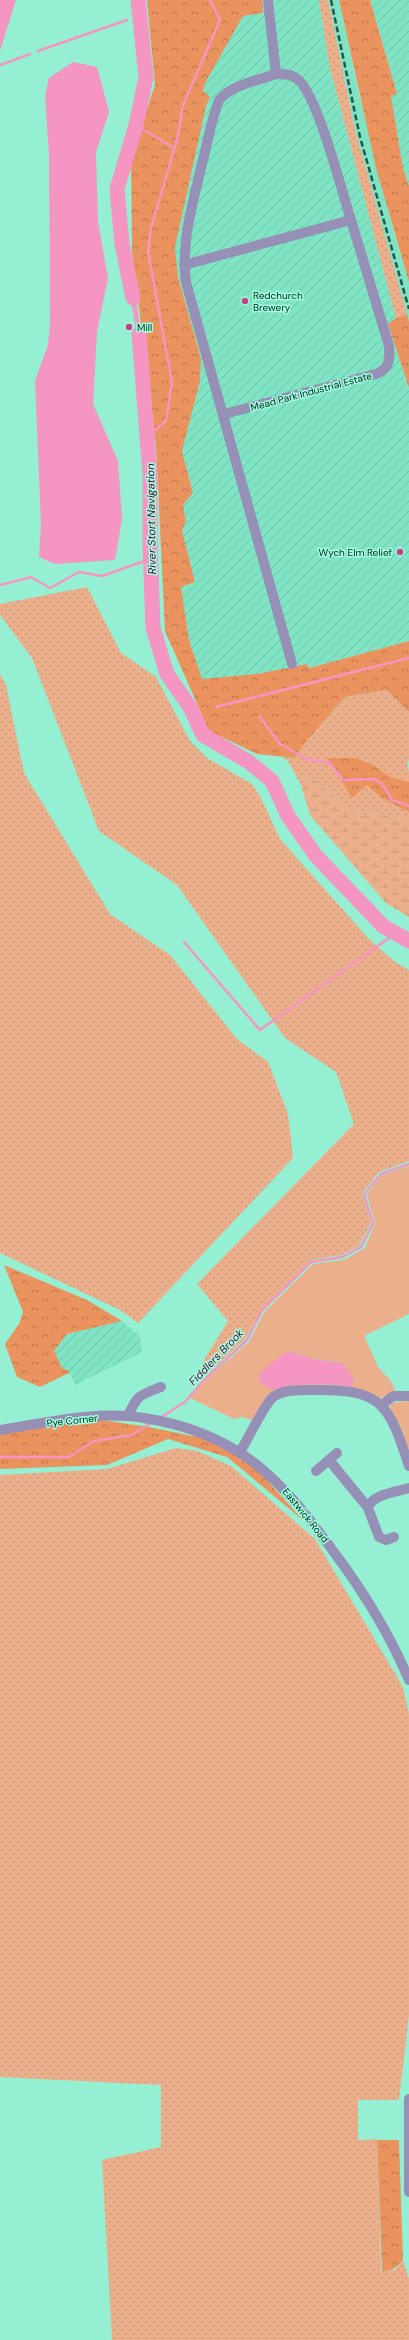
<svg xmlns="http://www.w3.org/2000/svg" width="409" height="2340" viewBox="0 0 409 2340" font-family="'DM Sans',sans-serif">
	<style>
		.built { fill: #7fe3c4 }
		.industrial { fill: url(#industrial-furrows) }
		.grass { fill: url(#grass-dots) }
		.forest { fill: url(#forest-crowns) }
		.wetland { fill: url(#wetland-marsh) }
		.park { fill: #ecaf8b; fill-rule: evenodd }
		.water { fill: #f595c1 }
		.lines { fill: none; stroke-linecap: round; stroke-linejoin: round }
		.stream { stroke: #f595c1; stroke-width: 2.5 }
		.river { stroke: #f595c1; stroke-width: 15 }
		.minor { stroke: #9690b7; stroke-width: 10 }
		.rail { stroke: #25584a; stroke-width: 2.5; stroke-dasharray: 6 3; stroke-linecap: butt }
		.poi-dot { fill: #c54288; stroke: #a2fddf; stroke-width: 1.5 }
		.labels { text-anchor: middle; stroke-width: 3; stroke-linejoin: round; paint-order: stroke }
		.poi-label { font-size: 10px; fill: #00271d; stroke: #a2fddf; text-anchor: start }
		.street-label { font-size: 10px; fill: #00271d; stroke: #a2fddf }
		.water-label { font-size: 11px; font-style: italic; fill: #570035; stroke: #a2fddf }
	</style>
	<defs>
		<pattern id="industrial-furrows" width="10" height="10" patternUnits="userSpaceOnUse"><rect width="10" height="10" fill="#7fe3c4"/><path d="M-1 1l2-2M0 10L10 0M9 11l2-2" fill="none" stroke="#6cc3a8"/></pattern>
		<pattern id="grass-dots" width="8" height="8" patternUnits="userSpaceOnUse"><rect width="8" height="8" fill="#ecaf8b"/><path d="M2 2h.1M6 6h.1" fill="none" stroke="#c99778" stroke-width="1.8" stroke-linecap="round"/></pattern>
		<pattern id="forest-crowns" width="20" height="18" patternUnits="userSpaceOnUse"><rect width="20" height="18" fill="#eb935e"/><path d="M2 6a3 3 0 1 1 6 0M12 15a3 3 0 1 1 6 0" fill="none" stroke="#bc784d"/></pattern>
		<pattern id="wetland-marsh" width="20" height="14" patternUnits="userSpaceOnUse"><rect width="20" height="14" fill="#ecaf8b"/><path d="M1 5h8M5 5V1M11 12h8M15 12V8" fill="none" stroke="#c99778"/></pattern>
	</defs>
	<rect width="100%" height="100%" fill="#95efd2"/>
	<!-- built -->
	<path class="built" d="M328,0H339L358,91L393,230L409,282V322L355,130Z"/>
	<!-- industrial -->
	<g class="industrial">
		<path d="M262,0H319L330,68L396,318L388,324L409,388V641L308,668L307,664L257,674L202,680L189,640L181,587L195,582L182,530L186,520L183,505L193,493L182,451L200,381L201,359L178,277L175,247L206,106L210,98L203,91L205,83L243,16L263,13Z"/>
		<path d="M370,0H409V186L403,168L391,95L397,94Z"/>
		<path d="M122,1321L140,1336L142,1352L75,1385L71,1373L62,1368L53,1351L67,1334Z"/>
	</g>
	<!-- grass -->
	<g class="grass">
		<path d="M319,0H328L355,130L407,314L396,318L330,68Z"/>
		<path d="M87,587L121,653L156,677L190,741L207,758L252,784L260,796L280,839L369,939L395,962L409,970V1161L379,1172L362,1194L371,1223L359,1246L341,1255L312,1260L262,1309L245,1339L202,1379L201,1365L228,1321L197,1284L354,1124L336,1072L285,1038L177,885L99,831L32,658L0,615V604Z"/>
		<path d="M0,674L6,685L24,773L110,914L170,955L237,1039L268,1062L288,1114L293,1158L138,1323L120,1310L0,1253Z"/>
		<path d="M387,690L409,712V760L407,763L409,771V819L352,810L308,775L301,785L288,761L282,757L295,758L305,743L345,697Z"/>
		<path d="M176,1448L197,1451L231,1466L315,1539L403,1687L409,1714V2015L399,2100H358V2140L377,2139L381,2271L395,2270L403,2260L409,2279V2340H112L102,2160L161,2147V2085L0,2077V1475L107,1469Z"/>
	</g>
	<!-- forest -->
	<g class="forest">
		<path d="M147,0H262L263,13L243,16L205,83L203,91L210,97L206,106L175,247L178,277L201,359L200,381L182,451L193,493L183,505L186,521L182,530L195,582L181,587L189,640L202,679L257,674L307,664L309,668L409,641V712L387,690L345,697L305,743L295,758L257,754L209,731L165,631L156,446L132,252L131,156L155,85Z"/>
		<path d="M339,0H370L397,94L391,96L403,168L409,186V282L376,168Z"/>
		<path d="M407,314L409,322V388L388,324L396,318Z"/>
		<path d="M327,758H355L373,765L390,777L409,782V812L382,798L367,785L352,798Z"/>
		<path d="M4,1265L87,1300L122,1321L67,1334L54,1351L62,1368L71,1372L40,1387L17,1377L5,1344L19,1324L23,1312Z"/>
		<path d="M88,1418L149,1427L202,1438L250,1462L304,1521L227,1457L168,1439L107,1465L0,1469V1434Z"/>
		<path d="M377,2140H399L403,2260C396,2268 392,2271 382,2271Z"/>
	</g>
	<!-- wetland -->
	<path class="wetland" d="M308,775L352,810L409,819V917L386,903L310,815L301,785Z"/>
	<!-- park -->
	<g class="park">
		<path d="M409,1166V1314L364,1336L378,1367L390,1380L396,1391L381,1398L367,1393L269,1395L252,1420L242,1417L234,1419L190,1398L206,1380L249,1342L265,1311L313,1264L344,1260L365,1248L375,1224L367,1195L381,1176ZM293,1352L313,1359L339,1362L354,1379L351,1387C328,1383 295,1383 273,1390Z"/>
		<path d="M409,1401V1451L400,1425L390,1409L391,1403Z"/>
	</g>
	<!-- water -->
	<g class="water">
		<path d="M0,0H16L0,51Z"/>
		<path d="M73,62L97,67L109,112L96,152L98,222L108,278L97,332L93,404L118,461L122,519L115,560L55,564L39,557L41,525L35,381L48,345L50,324L49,154L45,96L49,78Z"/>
		<path d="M133,298L136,299L141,335L137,336L131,300Z"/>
		<path d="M293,1352L313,1359L343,1363L354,1379L352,1387C328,1383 296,1383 273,1390L259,1382L260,1373L284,1353Z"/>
	</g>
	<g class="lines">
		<!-- stream -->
		<g class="stream">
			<path d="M136,17L139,16"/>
			<path d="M38,51L127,20"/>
			<path d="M0,65L30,54"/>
			<path d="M136,125L174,148"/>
			<path d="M147,436L166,421L172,382L148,252L151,228L177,140L183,105L220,20L210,0"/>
			<path d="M0,585L31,577L50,588L79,572L102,576L150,559"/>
			<path d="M216,707L409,658"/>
			<path d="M259,716L280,744L307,759L330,763L343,780L375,779L383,785L392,800L409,806"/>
			<path d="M184,942L260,1030L396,933"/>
			<path d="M160,1418L185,1402L204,1380L247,1340L262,1310L311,1262L342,1257L361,1247L373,1224L364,1195L381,1174L409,1164"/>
			<path d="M0,1457H69L94,1441L132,1435L151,1423"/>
		</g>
		<!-- river -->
		<g class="river">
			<path d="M133,298L122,244L117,189L136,125L146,77L138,0"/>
			<path d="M139,334L150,474V543L153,628L167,674L190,707L203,735L249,762L272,781L288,816L316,856L383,926L409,941"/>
		</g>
		<!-- minor -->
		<g class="minor">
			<path d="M268,0L276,74C257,81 233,84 219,100C211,121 207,145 201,168C192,206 181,243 186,282L292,664"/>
			<path d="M184,265L351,220C342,193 317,91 296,78C290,74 283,74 276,74"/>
			<path d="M224,414L376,374C390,368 390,360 389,346L351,220"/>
			<path d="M382,1405L393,1396H409"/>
			<path d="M128,1416C137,1395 140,1395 161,1387"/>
			<path d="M0,1430C46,1423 97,1410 144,1418C240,1433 282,1480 336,1555C365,1594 390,1635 409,1680"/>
			<path d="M240,1452C248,1439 264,1405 273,1397C284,1389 302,1390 315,1390C384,1389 389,1406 409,1466"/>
			<path d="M329,1460L365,1504H369"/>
			<path d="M316,1471L337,1453"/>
			<path d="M394,1537L386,1540L379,1537L368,1508C372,1494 397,1492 409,1488"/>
			<path d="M409,2099V2192"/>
		</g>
		<!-- rail -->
		<path class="rail" d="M331,0L360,137L409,309"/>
	</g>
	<!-- markers -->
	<g class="poi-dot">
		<circle cx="245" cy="301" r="4"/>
		<circle cx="129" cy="327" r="4"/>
		<circle cx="400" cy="552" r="4"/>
	</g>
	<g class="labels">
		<!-- poi labels -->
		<g class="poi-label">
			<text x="253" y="299">Redchurch<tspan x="253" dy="12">Brewery</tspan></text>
			<text x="137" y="331">Mill</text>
			<text x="392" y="556" text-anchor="end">Wych Elm Relief</text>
		</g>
		<!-- street labels -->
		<g class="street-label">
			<text transform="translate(311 391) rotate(-15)" y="4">Mead Park Industrial Estate</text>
			<text transform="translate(72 1420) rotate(-6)" y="4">Pye Corner</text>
			<text transform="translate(306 1515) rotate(51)" y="4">Eastwick Road</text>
		</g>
		<!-- water labels -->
		<g class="water-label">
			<text transform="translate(151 519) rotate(-91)" y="4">River Stort Navigation</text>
			<text transform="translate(216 1357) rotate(-46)" y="4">Fiddlers Brook</text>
		</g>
	</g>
</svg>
